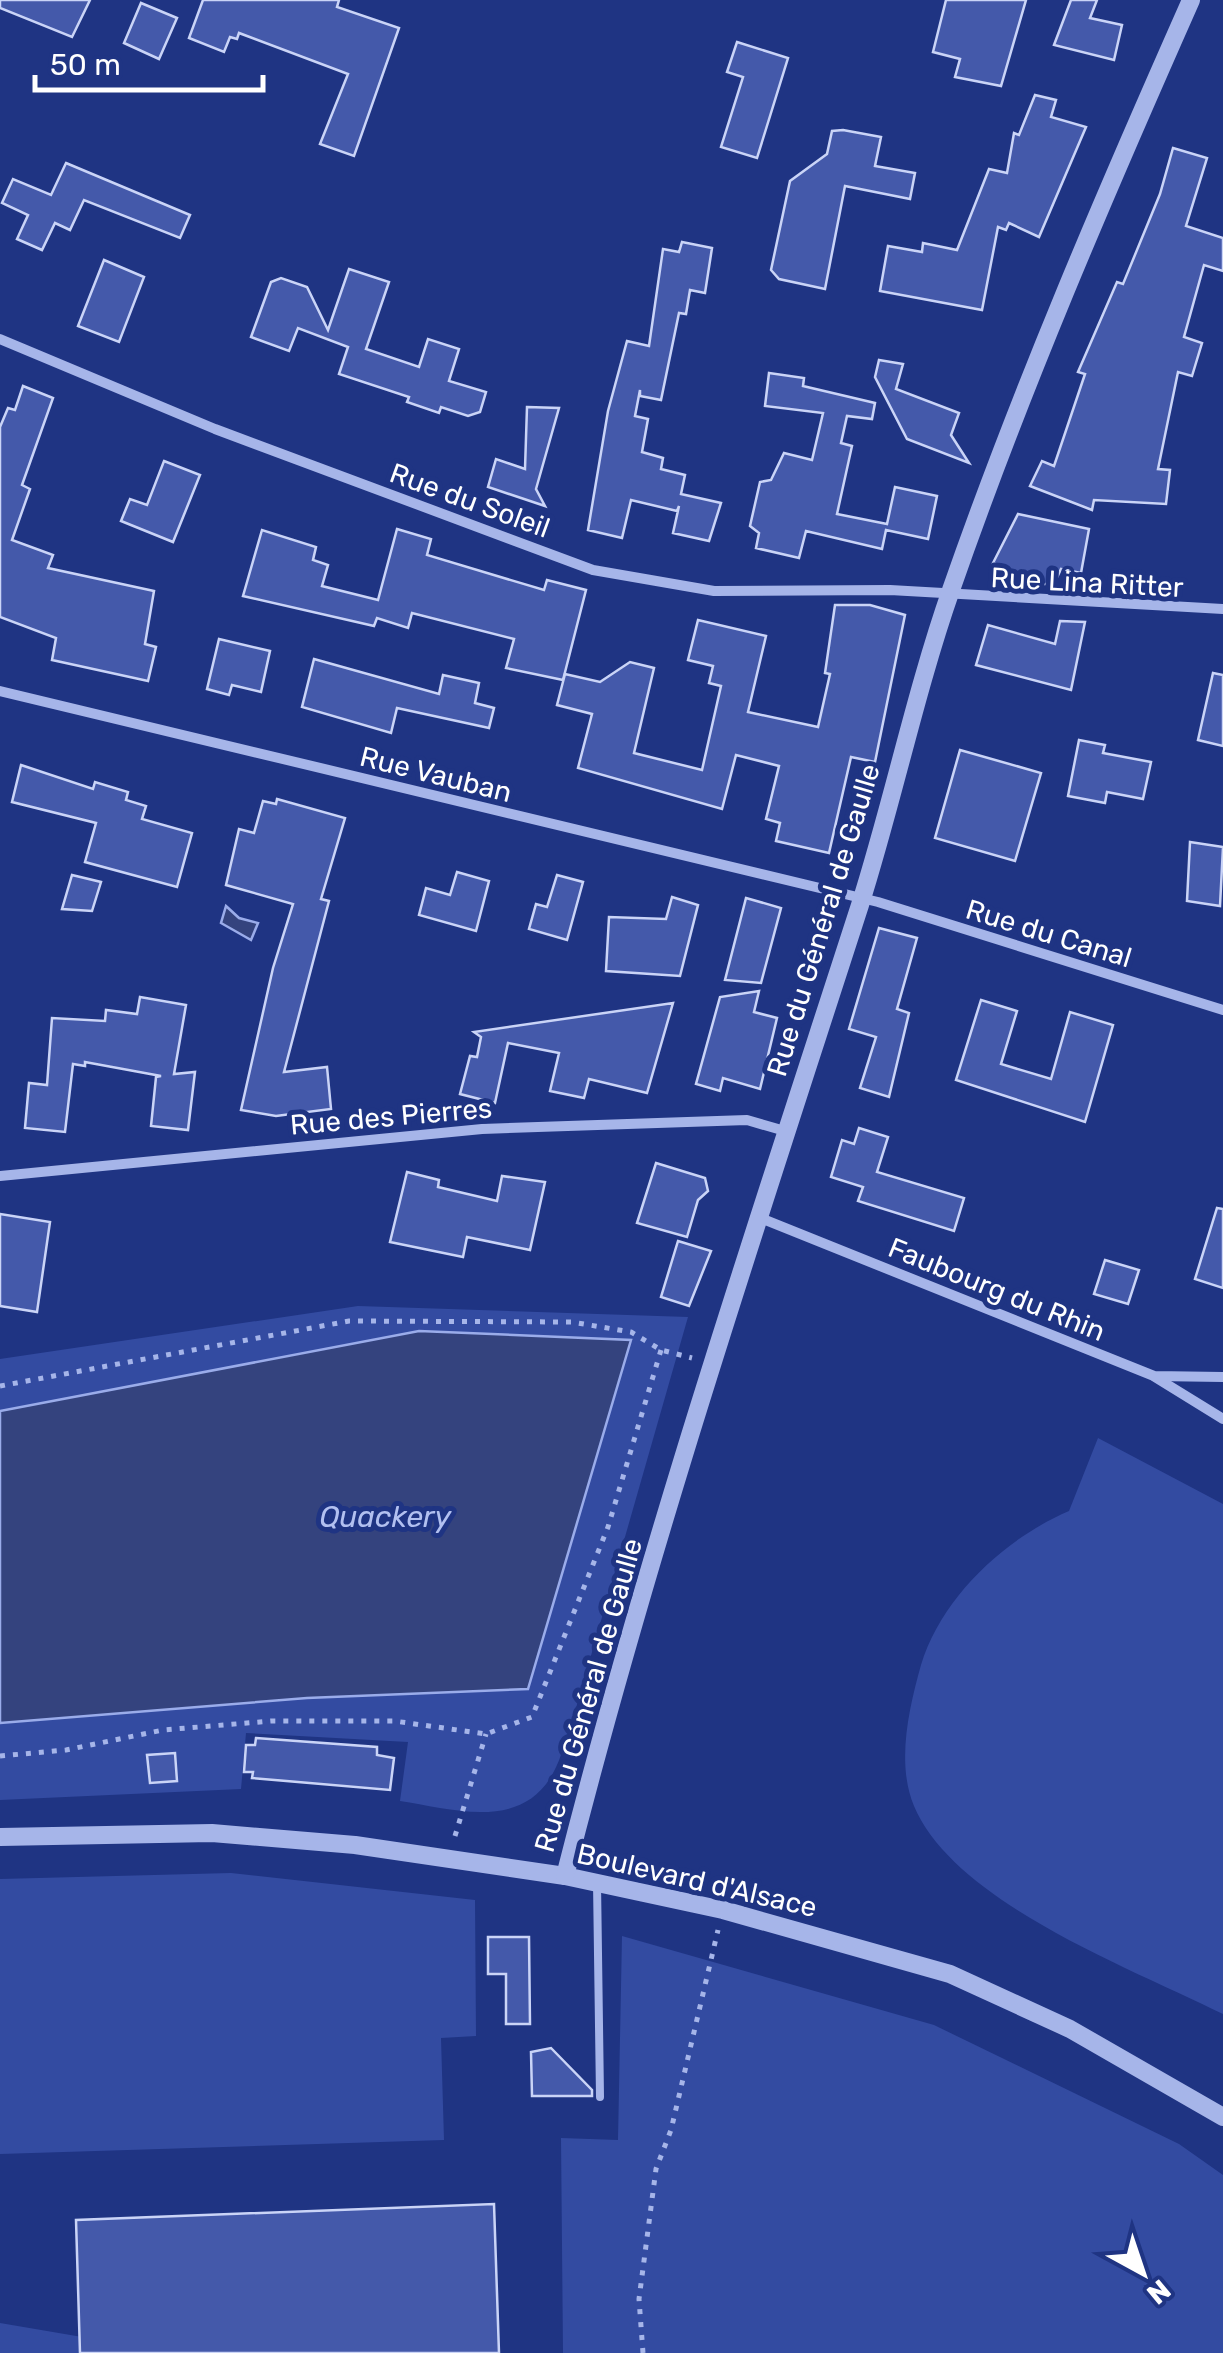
<svg xmlns="http://www.w3.org/2000/svg" width="1223" height="2353" viewBox="0 0 1223 2353" font-family="Rubik,sans-serif">
	<style>
		.green { fill: #334ba1 }
		.water { fill: #34437e; stroke: #9aacea; stroke-width: 2.5 }
		.building { fill: #4459aa; stroke: #cad4f7; stroke-width: 2.5 }
		.lines { fill: none; stroke-linecap: round; stroke-linejoin: round }
		.path { stroke: #a6b5e9; stroke-width: 5; stroke-dasharray: 5 8; stroke-linecap: butt }
		.service { stroke: #a6b5e9; stroke-width: 8 }
		.minor { stroke: #a6b5e9; stroke-width: 10 }
		.tertiary { stroke: #a6b5e9; stroke-width: 18 }
		.labels { text-anchor: middle; stroke-width: 10; stroke-linejoin: round; paint-order: stroke }
		.street-label { font-size: 28px; fill: #fff; stroke: #1f3483 }
		.water-label { font-size: 30px; font-style: italic; fill: #b2c0f0; stroke: #1f3483 }
	</style>
	<rect width="100%" height="100%" fill="#1f3483"/>
	<!-- green -->
	<g class="green">
		<path d="M358,1306L688,1317L574,1715C567,1734 562,1758 552,1775C520,1831 452,1809 400,1801L408,1742L246,1733L241,1789L0,1800V1723L307,1698L528,1689L419,1331L0,1411V1359Z"/>
		<path d="M1098,1438L1223,1504V2014C1131,1968 955,1903 914,1806C896,1763 909,1708 921,1665C942,1596 1006,1538 1069,1511Z"/>
		<path d="M231,1873L475,1900L476,2036L441,2038L444,2140L0,2154V1879Z"/>
		<path d="M622,1936L934,2025L1179,2144L1223,2175V2353H563L561,2138L618,2140Z"/>
		<path d="M0,2323L176,2353H0Z"/>
	</g>
	<!-- water -->
	<g class="water">
		<path d="M226,906L239,918L258,923L251,940L221,923Z"/>
		<path d="M419,1331L631,1340L528,1689L307,1698L0,1723V1411Z"/>
	</g>
	<!-- building -->
	<g class="building">
		<path d="M0,0H90L72,37L0,8Z"/>
		<path d="M203,0H339L337,7L399,28L354,156L320,144L348,74L239,33L237,39L230,37L224,52L189,38Z"/>
		<path d="M946,0H1026L1001,86L955,77L960,59L933,52Z"/>
		<path d="M1071,0H1097L1090,18L1122,25L1114,60L1054,45Z"/>
		<path d="M141,3L177,18L159,59L124,43Z"/>
		<path d="M737,42L788,58L757,158L721,147L743,77L727,72Z"/>
		<path d="M1035,95L1056,100L1051,117L1086,127L1039,237L1009,223L1006,230L998,227L982,310L880,291L888,246L922,252L923,243L957,250L989,169L1007,173L1014,133L1019,135Z"/>
		<path d="M843,130L881,137L875,166L915,173L910,199L845,186L825,289L779,279L771,270L790,181L827,154L832,131Z"/>
		<path d="M1173,148L1207,158L1186,226L1223,238V271L1204,265L1184,337L1202,343L1192,376L1178,372L1158,469L1170,470L1166,504L1094,500L1092,510L1030,486L1042,461L1054,466L1085,374L1078,372L1117,282L1123,284L1160,194Z"/>
		<path d="M66,163L190,215L180,238L84,200L70,230L55,223L42,250L17,239L28,215L2,203L13,179L51,195Z"/>
		<path d="M682,242L712,248L705,293L690,290L686,314L679,313L661,400L640,396V390L635,416L648,419L642,452L663,458L661,469L685,475L681,494L721,503L709,541L673,533L679,506L677,511L631,500L622,538L588,530L608,411L627,341L649,346L663,249L679,252Z"/>
		<path d="M104,260L144,277L119,342L78,326Z"/>
		<path d="M349,269L389,282L366,349L419,367L428,339L459,349L449,381L486,392L480,412L468,416L441,407L439,413L407,402L409,397L339,374L348,347L298,328L289,351L251,337L271,282L281,278L307,287L328,330Z"/>
		<path d="M879,360L903,364L896,389L959,413L951,435L969,463L907,439L875,377Z"/>
		<path d="M769,373L804,378L803,386L875,403L872,419L847,416L841,443L852,446L837,514L887,524L895,487L937,496L928,539L886,530L882,549L806,531L799,558L756,548L759,533L750,526L760,482L771,480L784,453L812,460L823,413L765,406Z"/>
		<path d="M23,386L53,398L22,485L30,489L12,540L53,555L48,568L154,591L145,644L156,647L148,681L52,660L56,638L0,617V427L8,408L15,410Z"/>
		<path d="M527,407L559,408L536,489L545,506L488,487L496,459L525,469Z"/>
		<path d="M164,461L200,475L173,542L121,521L130,499L147,505Z"/>
		<path d="M1018,514L1089,529L1081,573L1061,569L1054,584H1044L993,563Z"/>
		<path d="M397,529L431,539L427,555L544,590L547,580L586,590L563,680L506,668L514,639L412,613L408,628L377,618L374,626L243,596L262,530L316,547L313,560L328,565L322,586L378,600Z"/>
		<path d="M835,605H870L905,615L875,762L851,757L829,853L776,841L780,823L766,819L779,766L736,755L722,809L578,768L592,714L557,705L565,674L600,682L630,662L654,668L634,753L702,770L721,686L709,683L713,666L688,660L698,620L766,636L748,712L818,727L830,674L825,673Z"/>
		<path d="M1060,621L1085,622L1071,690L976,665L988,625L1055,644Z"/>
		<path d="M219,639L270,651L261,692L232,685L229,695L207,689Z"/>
		<path d="M314,659L439,694L443,675L479,683L475,703L494,708L489,728L397,708L391,733L302,707Z"/>
		<path d="M1213,673L1223,675V746L1198,740Z"/>
		<path d="M1079,740L1105,745L1103,753L1151,762L1143,799L1107,792L1105,803L1068,796Z"/>
		<path d="M960,750L1041,773L1015,861L935,838Z"/>
		<path d="M21,765L93,789L95,782L128,792L126,800L146,806L142,819L192,833L177,887L85,862L96,823L12,802Z"/>
		<path d="M277,799L345,818L321,899L329,901L284,1072L327,1067L331,1109L276,1116L241,1110L273,968L293,904L226,885L239,829L254,833L263,801L276,804Z"/>
		<path d="M1190,842L1223,847L1220,906L1187,901Z"/>
		<path d="M457,872L489,881L476,931L419,915L426,888L450,895Z"/>
		<path d="M72,875L101,882L92,911L62,909Z"/>
		<path d="M557,875L583,882L567,940L529,929L536,904L547,907Z"/>
		<path d="M672,897L698,905L680,976L606,971L609,917L666,919Z"/>
		<path d="M746,898L781,908L761,983L725,980Z"/>
		<path d="M879,928L917,938L897,1009L909,1013L889,1097L860,1088L876,1037L849,1029Z"/>
		<path d="M759,991L754,1012L777,1018L760,1089L723,1078L720,1091L696,1084L720,997Z"/>
		<path d="M140,997L186,1005L174,1074L195,1072L188,1130L151,1126L156,1077L161,1076L85,1062V1066L73,1064L65,1132L25,1128L29,1083L47,1085L52,1018L105,1021L106,1010L137,1014Z"/>
		<path d="M981,1000L1017,1011L1001,1064L1051,1079L1070,1012L1113,1025L1085,1122L956,1080Z"/>
		<path d="M673,1003L647,1093L589,1079L584,1098L550,1091L559,1053L508,1043L495,1103L460,1094L470,1056L477,1057L481,1037L474,1032Z"/>
		<path d="M859,1128L888,1137L877,1172L964,1198L954,1231L858,1201L863,1187L831,1177L842,1140L854,1144Z"/>
		<path d="M656,1163L705,1178L708,1191L698,1200L687,1237L637,1223Z"/>
		<path d="M407,1172L439,1180L438,1187L497,1201L502,1176L545,1182L530,1250L467,1237L463,1257L390,1242Z"/>
		<path d="M1217,1208L1223,1209V1288L1195,1279Z"/>
		<path d="M0,1214L50,1222L37,1312L0,1306Z"/>
		<path d="M678,1241L711,1251L689,1306L661,1297Z"/>
		<path d="M1105,1260L1139,1270L1128,1304L1094,1294Z"/>
		<path d="M256,1738L377,1747V1755L394,1758L390,1790L252,1778L253,1772H244L246,1745H255Z"/>
		<path d="M175,1753L177,1781L150,1783L147,1755Z"/>
		<path d="M488,1937H529L530,2024H506V1974H488Z"/>
		<path d="M551,2048L592,2090V2096H532L531,2052Z"/>
		<path d="M494,2204L499,2353H80L76,2220Z"/>
	</g>
	<g class="lines">
		<!-- path -->
		<g class="path">
			<path d="M0,1386L349,1321L572,1322L631,1332L661,1350L692,1358"/>
			<path d="M0,1756L66,1750L163,1730L271,1721H394L486,1734L532,1717L608,1527L661,1350"/>
			<path d="M455,1836L486,1734"/>
			<path d="M643,2353L639,2299L656,2169L671,2130L718,1930"/>
		</g>
		<!-- service -->
		<path class="service" d="M597,1882L600,2097"/>
		<!-- minor -->
		<g class="minor">
			<path d="M0,339L215,429L593,570L714,591L890,590L1223,609"/>
			<path d="M0,691L878,902L1223,1010"/>
			<path d="M0,1176L482,1129L747,1120L785,1131"/>
			<path d="M758,1217L1154,1376L1223,1377"/>
			<path d="M1155,1377L1223,1419"/>
		</g>
		<!-- tertiary -->
		<g class="tertiary">
			<path d="M0,1837L212,1833L355,1845L565,1876L723,1910L950,1974L1070,2029L1223,2117"/>
			<path d="M565,1876C648,1548 756,1227 860,905C893,801 915,693 951,590C1021,389 1105,194 1191,0"/>
		</g>
	</g>
	<g class="labels">
		<!-- street labels -->
		<g class="street-label">
			<text transform="translate(470 500) rotate(20)" y="10">Rue du Soleil</text>
			<text transform="translate(1087 582) rotate(3)" y="10">Rue Lina Ritter</text>
			<text transform="translate(436 774) rotate(14)" y="10">Rue Vauban</text>
			<text transform="translate(823 920) rotate(-73)" y="10">Rue du Général de Gaulle</text>
			<text transform="translate(1049 933) rotate(17)" y="10">Rue du Canal</text>
			<text transform="translate(391 1116) rotate(-5)" y="10">Rue des Pierres</text>
			<text transform="translate(997 1289) rotate(22)" y="10">Faubourg du Rhin</text>
			<text transform="translate(588 1695) rotate(-74)" y="10">Rue du Général de Gaulle</text>
			<text transform="translate(697 1880) rotate(13)" y="10">Boulevard d'Alsace</text>
		</g>
		<!-- water labels -->
		<g class="water-label">
			<text x="385" y="1527">Quackery</text>
		</g>
	</g>
	<!-- north arrow -->
	<g transform="translate(1143 2273) rotate(140)" stroke="#1f3483" stroke-width="8" paint-order="stroke">
	<path d="M0-8L18 38L0 25L-18 38Z" fill="#ffffff"/>
	<text y="-15" font-size="28" font-weight="bold" text-anchor="middle" fill="#ffffff">N</text>
	</g>
	<!-- scale -->
	<path d="M35 75v15h228v-15" fill="none" stroke="#ffffff" stroke-width="5"/>
	<text x="50" y="75" font-size="30" fill="#ffffff" stroke="#1f3483" stroke-width="8" paint-order="stroke">50 m</text>
</svg>
